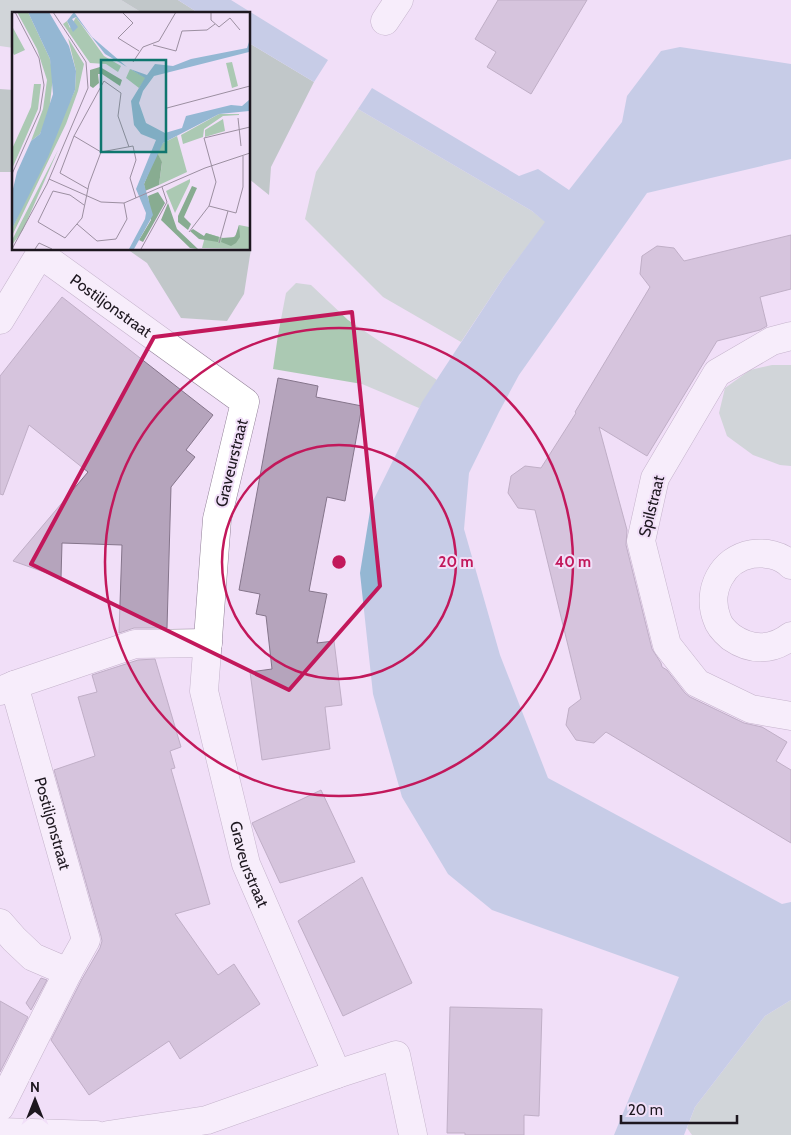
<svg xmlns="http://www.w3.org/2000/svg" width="791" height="1135" viewBox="0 0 791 1135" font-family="Cabin,sans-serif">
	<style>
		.green { fill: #abc9b3 }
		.forest { fill: #88ac91 }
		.water { fill: #94b7d3 }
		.building { fill: #b5a4bc; stroke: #85758b }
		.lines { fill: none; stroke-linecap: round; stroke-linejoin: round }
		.street-casing { stroke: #918097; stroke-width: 29 }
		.street { stroke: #fff; stroke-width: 28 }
		.marked { fill: none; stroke: #c2185b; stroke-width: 4; stroke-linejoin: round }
		.ring { fill: none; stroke: #c2185b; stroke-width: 2.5 }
		.labels { text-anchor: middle; stroke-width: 4; stroke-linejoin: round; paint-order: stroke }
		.street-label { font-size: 16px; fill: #1d171f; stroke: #f1dff8 }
		.inset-road { fill: none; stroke: #9c8fa1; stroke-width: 1 }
		.view { fill: #0f766e; fill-opacity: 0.15; stroke: #0f766e; stroke-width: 2.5 }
		.inset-edge { fill: none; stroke: #1d171f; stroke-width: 2.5 }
		.centre { fill: #c2185b; stroke: #f1dff8; stroke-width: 2.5 }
		.ring-label { font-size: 15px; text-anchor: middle; font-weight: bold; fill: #c2185b; stroke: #f1dff8; stroke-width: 4; stroke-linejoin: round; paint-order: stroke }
	</style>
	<rect width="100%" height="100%" fill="#f1dff8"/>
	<!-- green -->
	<g class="green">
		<path d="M0,0H121L144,14H14V48L0,46Z"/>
		<path d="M358,109L532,211L546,222L504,277L461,342L383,297L305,219L316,172Z"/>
		<path d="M296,283L311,285L348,320L437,380L419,408L362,384L273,369L278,335L286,293Z"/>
		<path d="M772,365H791V466L780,465L753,455L727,436L719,413L725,388L750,370Z"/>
		<path d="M791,1000V1135H692L687,1128L695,1107L765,1016Z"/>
	</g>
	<!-- forest -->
	<g class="forest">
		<path d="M121,0H178L200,14H144Z"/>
		<path d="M249,43L314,82L271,167L269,195L249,179Z"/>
		<path d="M0,89L14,90V173L12,172H0Z"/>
		<path d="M249,247L251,249L244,294L227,321L181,318L147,263L127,249H249Z"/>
	</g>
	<!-- water -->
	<g class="water">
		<path d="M178,0H231L328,60L314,82L249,43V14H200Z"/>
		<path d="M680,47L791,64V159L647,193L519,375L499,412L469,473L464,529L500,655L548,778L782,904L791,902V1000L765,1016L695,1107L684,1135H614L679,977L492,910L448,874L402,797L373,694L360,573L371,505L422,402L504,277L545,222L532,211L358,109L372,88L519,176L538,169L569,190L622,122L627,96L661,51Z"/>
	</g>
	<!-- building -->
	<g class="building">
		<path d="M498,0H587L531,94L487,67L496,52L475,39Z"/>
		<path d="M791,235V289L760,297L767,326L760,330L717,341L647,456L599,427L627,530L626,545L652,649L661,663L662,667L667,670L685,693L690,697L744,723L762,727L787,742L776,761L791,770V843L606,732L594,743L576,740L566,725L569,708L581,699L535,510L518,508L508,493L511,476L525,466L541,468L576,413L575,412L650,287L640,274L642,256L657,246L674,248L684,261Z"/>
		<path d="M62,297L213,415L186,450L195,457L171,487L167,628H134L119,633L122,545L62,543L61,578L13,561L88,472L29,425L3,495L0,494V376Z"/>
		<path d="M278,378L318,386L316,397L362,406L345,501L327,497L309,591L327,594L317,643L334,641L342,705L325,707L330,749L262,760L250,672L272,669L266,616L256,614L260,594L239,590Z"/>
		<path d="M155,659L181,747L170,751L175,768L171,769L210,904L175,914L218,975L234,964L260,1004L180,1059L169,1041L89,1095L51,1040L82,979L100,948L102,941L101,936L54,770L95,756L78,697L97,692L92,675L138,660Z"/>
		<path d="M321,790L355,862L280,883L252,823Z"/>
		<path d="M362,877L412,983L343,1016L298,921Z"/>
		<path d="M41,978L47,980L31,1010L26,1003Z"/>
		<path d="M0,1001L28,1017L0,1072Z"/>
		<path d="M450,1007L542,1009L539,1116L524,1115V1135H465V1133H447Z"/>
	</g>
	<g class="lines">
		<!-- street casing -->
		<g class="street-casing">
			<g id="street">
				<path d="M385,21L399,0"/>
				<path id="s1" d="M0,320L40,254L245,402L217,519L204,691L246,864L337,1074"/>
				<path d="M791,336L772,341L717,373L655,478L641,541L667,645L697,683L751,709L791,716"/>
				<path d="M791,565C781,555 765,552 752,554C722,559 706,591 717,619C719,626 725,632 731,637C751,651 772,651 791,636"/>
				<path d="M14,685L135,644L208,643"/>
				<path id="s2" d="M0,691L14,685L86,940L68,972L0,1107"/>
				<path d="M0,923L14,939L33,957L68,972"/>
				<path d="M0,1132L96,1135"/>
				<path d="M108,1135L207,1120L337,1074L396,1055L413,1135"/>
			</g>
		</g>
		<!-- street -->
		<use href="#street" class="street"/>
	</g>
	<!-- marked area -->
	<path d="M0 0H791V1135H0ZM352,312L380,586L289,690L31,564L154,337Z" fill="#f1dff8" fill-opacity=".55" fill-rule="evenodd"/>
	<path class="marked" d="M352,312L380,586L289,690L31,564L154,337Z"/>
	<!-- distance rings -->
	<g class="ring">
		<circle cx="339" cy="562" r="117"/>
		<circle cx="339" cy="562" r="234"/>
	</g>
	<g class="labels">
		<!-- street labels -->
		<g class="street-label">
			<text dy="6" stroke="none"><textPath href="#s1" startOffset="165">Postiljonstraat</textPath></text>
			<text transform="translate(231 463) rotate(-76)" y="6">Graveurstraat</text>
			<text transform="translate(651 506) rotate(-76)" y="6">Spilstraat</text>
			<text dy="6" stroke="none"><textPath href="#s2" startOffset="159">Postiljonstraat</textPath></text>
			<text dy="6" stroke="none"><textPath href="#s1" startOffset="802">Graveurstraat</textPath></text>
		</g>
	</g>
	<!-- overview -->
	<g transform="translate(12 12)">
		<rect width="238" height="238" fill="#f1dff8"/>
		<path d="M5,0H16L38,47L41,64L37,101L28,122L19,129L31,97L35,68L25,37ZM64,5L92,44L109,54L106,60L94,52L78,51L51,12L55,9L58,16ZM0,14L13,38L2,43L0,39ZM56,26L72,52L66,79L54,112L0,224V217L63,78L64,59ZM220,50L226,74L220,76L214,51ZM118,57L134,66L127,76L114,66ZM22,72H29L26,97L0,157V137L19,95ZM207,102H227V103L211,104L192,117L191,125L171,132L169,123ZM211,107L213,119L193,125V118ZM165,124L175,160L147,173L150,151L145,140L151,131ZM46,138L11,218L0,233V228ZM178,167V170L163,201L154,179ZM227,213L237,215V237L190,236L194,221L218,228L225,222Z" fill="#abc9b3"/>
		<path d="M88,55L110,68L108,74L90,62H86L87,71L81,76L78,74V58ZM145,140L150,150L147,173L133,179L132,172ZM180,174L185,176L172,205L179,212L176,218L166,210V204ZM146,180L153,191L131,230L127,228L139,208L136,184ZM156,191L165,217L186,237L178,236L149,208ZM227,213L228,225L224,231L219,234L209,230L210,226L223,225ZM181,217L192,224L194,221L207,225L206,230L187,227L178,219Z" fill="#88ac91"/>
		<path d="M16,0H37L57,34L64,59L63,78L36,145L0,217V181L5,160L19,129L28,122L41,82L38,47ZM62,0L80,25L115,55L93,42L64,5L60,7L66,15L61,20L55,9ZM237,30V40L142,64L131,79L127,91L134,111L153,121L170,116L174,104L219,93L230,94L237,88V99L207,102L151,131L132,172L141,203L122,237H117L133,207L134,201L124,177L144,128L129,122L122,113L119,89L133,66L118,57L135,63L143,52L161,54L179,47L235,36Z" fill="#94b7d3"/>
		<path class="inset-road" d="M110,0L121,11L106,26L127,39M199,0V8L207,15L218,6L228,18M141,33L164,39L170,19L195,18L203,12M121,50L131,35L147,29L164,0M155,96L238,74M226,106L229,134M62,124L89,140L77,172L70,206L53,226L26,210L41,179L58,183L72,193M89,140L121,134L124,148L118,166L124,186M0,162L28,99L32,73L27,46L3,0M37,167L89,190L112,191L193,156L238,141M76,177L48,161L62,124L92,69L109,81L106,104L117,135M197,194L224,201L231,175V144M65,212L85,229L104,227L115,207L112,191M177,220L197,194L204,170L192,126L238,115M207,231L216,199M0,237L35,172L76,76L74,50L41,0M23,237L27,231L40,237M129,237L155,190L150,175"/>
		<path class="view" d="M89,48H154V140H89Z"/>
		<rect width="238" height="238" class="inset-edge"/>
	</g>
	<circle cx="339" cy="562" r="8" class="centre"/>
	<g class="ring-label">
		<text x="456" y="567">20 m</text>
		<text x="573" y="567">40 m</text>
	</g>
	<!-- north arrow -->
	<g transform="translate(35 1100)" stroke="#f1dff8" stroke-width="4" paint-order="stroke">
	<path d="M0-4L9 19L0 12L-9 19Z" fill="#1d171f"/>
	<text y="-8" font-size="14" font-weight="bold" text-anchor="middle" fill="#1d171f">N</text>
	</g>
	<!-- scale -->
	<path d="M621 1115v8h116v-8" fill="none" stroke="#1d171f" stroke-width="2.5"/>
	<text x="628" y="1115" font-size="15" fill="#1d171f" stroke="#f1dff8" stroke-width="4" paint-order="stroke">20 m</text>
</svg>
